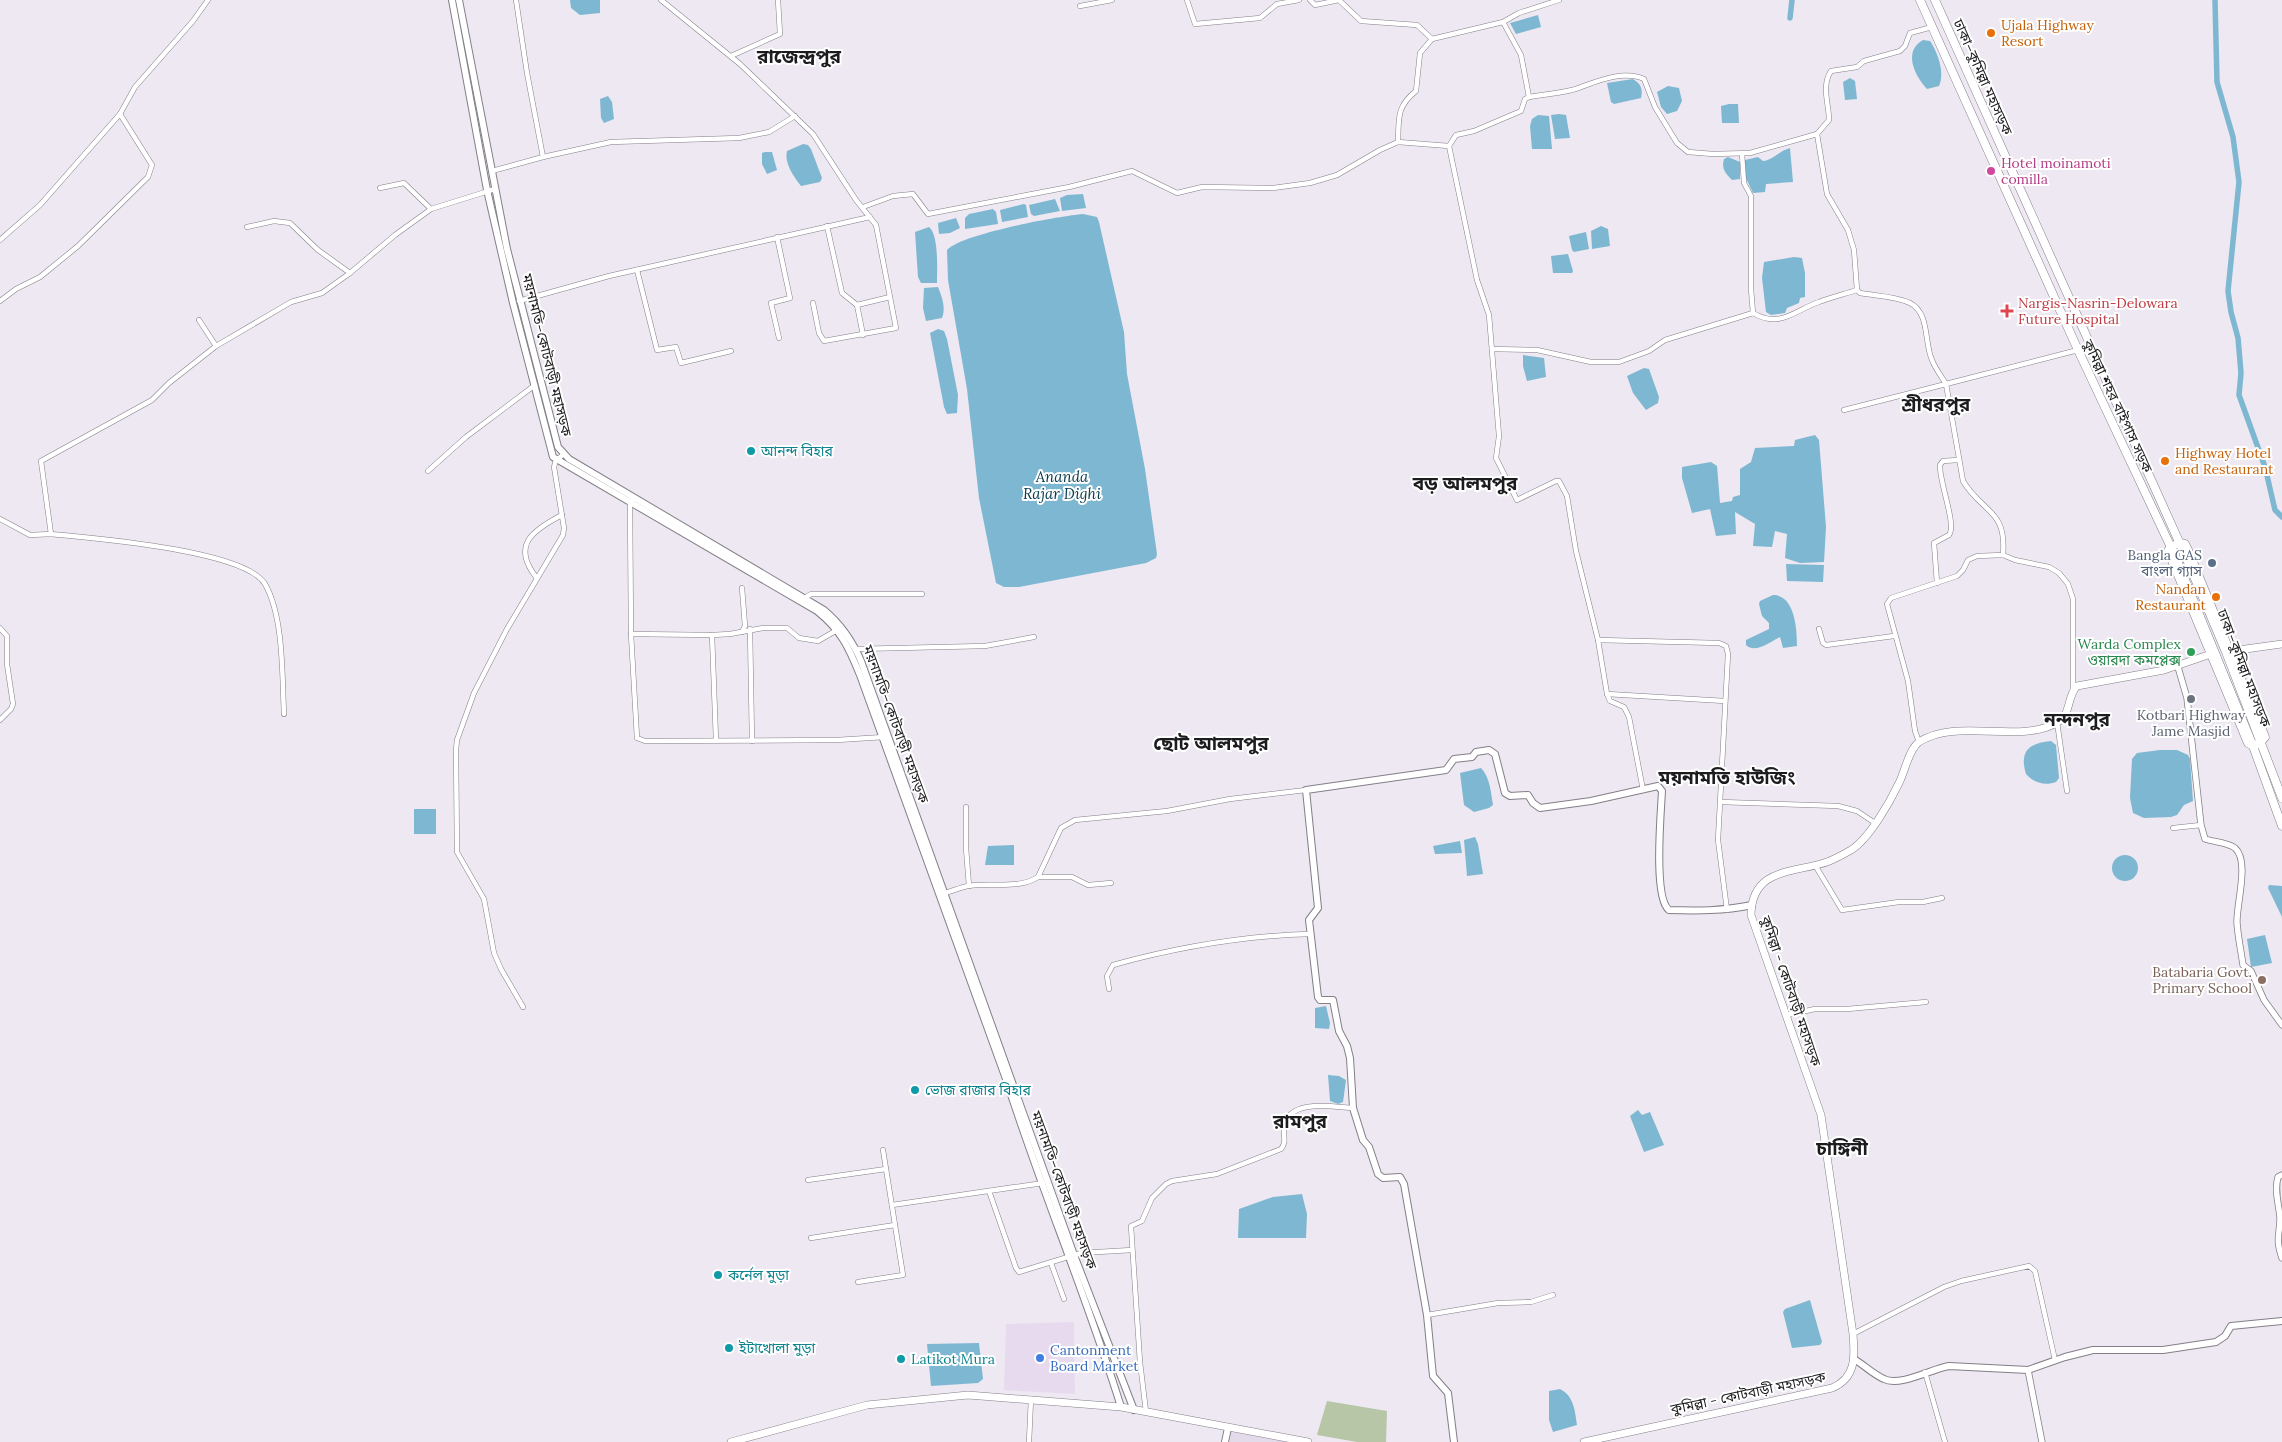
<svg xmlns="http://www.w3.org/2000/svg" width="2282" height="1442" viewBox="0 0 2282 1442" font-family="Lora,'Noto Sans Bengali',serif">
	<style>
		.commercial { fill: #e8daee }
		.built { fill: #e3daea }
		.green { fill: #b7c6a6 }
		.water { fill: #7eb7d1 }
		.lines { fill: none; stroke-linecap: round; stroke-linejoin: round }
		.canal { stroke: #7eb7d1; stroke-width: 5.5 }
		.minor-casing { stroke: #847f87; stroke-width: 5.5 }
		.tertiary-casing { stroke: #847f87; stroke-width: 7 }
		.secondary-casing { stroke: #847f87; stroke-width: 8 }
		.primary-casing { stroke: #847f87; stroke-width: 8 }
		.trunk-casing { stroke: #847f87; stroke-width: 9 }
		.minor { stroke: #fff; stroke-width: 4.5 }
		.tertiary { stroke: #fff; stroke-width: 5.5 }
		.secondary { stroke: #fff; stroke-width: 6 }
		.primary { stroke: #fff; stroke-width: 7 }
		.trunk { stroke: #fff; stroke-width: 8 }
		.food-dot { fill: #e8710a; stroke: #fff; stroke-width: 2 }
		.hotel-dot { fill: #d1479c; stroke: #fff; stroke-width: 2 }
		.health-dot { fill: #e0444e; stroke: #fff; stroke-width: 2 }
		.culture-dot { fill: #0f9aa8; stroke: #fff; stroke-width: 2 }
		.service-dot { fill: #5c6f8a; stroke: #fff; stroke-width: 2 }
		.leisure-dot { fill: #2e9e5b; stroke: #fff; stroke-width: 2 }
		.worship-dot { fill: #6b7280; stroke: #fff; stroke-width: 2 }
		.education-dot { fill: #8d6e63; stroke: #fff; stroke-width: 2 }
		.shop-dot { fill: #3f7fe0; stroke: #fff; stroke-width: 2 }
		.labels { text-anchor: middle; stroke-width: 4; stroke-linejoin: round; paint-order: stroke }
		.food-label { font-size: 14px; fill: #c56008; stroke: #fff; text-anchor: start }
		.street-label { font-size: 14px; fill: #1c1b1e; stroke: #fff }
		.hotel-label { font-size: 14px; fill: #b23c85; stroke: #fff; text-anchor: start }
		.health-label { font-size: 14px; fill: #be3a42; stroke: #fff; text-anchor: start }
		.culture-label { font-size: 14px; fill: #0d838f; stroke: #fff; text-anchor: start }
		.service-label { font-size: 14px; fill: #4e5e75; stroke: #fff; text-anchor: end }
		.leisure-label { font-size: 14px; fill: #27864d; stroke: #fff; text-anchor: end }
		.worship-label { font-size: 14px; fill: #5b616d; stroke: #fff }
		.education-label { font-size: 14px; fill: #785e54; stroke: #fff; text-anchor: end }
		.shop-label { font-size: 14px; fill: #366cbe; stroke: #fff; text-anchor: start }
		.water-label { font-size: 15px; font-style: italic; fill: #063a4d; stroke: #fff }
		.district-label { font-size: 19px; font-weight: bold; fill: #1c1b1e; stroke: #fff }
	</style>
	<rect width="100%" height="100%" fill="#ede8f1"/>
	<!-- commercial -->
	<path class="commercial" d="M1074,1322L1075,1394L1004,1390L1006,1324Z"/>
	<!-- built -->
	<path class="built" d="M1231,1432L1293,1442H1230Z"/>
	<!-- green -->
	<path class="green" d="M1327,1401L1387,1411L1386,1442H1357L1317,1435Z"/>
	<!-- water -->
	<g class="water">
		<path d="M570,0H600V13L580,15L571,8Z"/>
		<path d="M1538,15L1541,27L1516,34L1510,23Z"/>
		<path d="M1923,40L1930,41C1938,53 1945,73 1939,86L1927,89C1914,75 1903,51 1923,40Z"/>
		<path d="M1850,78L1855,81L1857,99L1845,100L1843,82Z"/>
		<path d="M1633,79C1641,84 1643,89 1641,98L1614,104L1611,102L1607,83Z"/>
		<path d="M1668,86L1679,88L1682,101L1677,111L1667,114L1661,107L1657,92Z"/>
		<path d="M608,96L612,102L614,119L604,123L601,118L600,99Z"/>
		<path d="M1729,104H1738L1739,123H1722L1721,106Z"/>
		<path d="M1559,114L1566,115L1570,138L1555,139L1551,115Z"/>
		<path d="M1538,115L1549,116L1552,149H1532L1530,126L1532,119Z"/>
		<path d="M803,144L808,145L811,149L822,178L820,182L801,186C794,177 784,163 787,151Z"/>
		<path d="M1790,148L1793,182L1766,184L1765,192L1753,193L1745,176V160L1758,157L1763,161C1773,160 1779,151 1790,148Z"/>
		<path d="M765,152H772L777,170L767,174L762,164V153Z"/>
		<path d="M1728,157L1740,162V179L1732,180C1726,174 1721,169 1724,159Z"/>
		<path d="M1083,194L1086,208L1062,211L1060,198L1067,195Z"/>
		<path d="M1055,199L1060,211L1034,216L1031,214L1029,205Z"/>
		<path d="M1024,204L1026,205L1028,217L1002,222L1000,210Z"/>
		<path d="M993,209L996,212L998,224L965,229V218L969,214Z"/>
		<path d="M1083,214L1097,217L1099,222L1124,332L1127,374L1145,469L1157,554L1156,558L1146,563L1019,587H1004L996,583L979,498L967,389L948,280L947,250C961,234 1059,216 1083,214Z"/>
		<path d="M956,218L960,228L950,233L939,234L938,223Z"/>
		<path d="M1601,226L1608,229L1610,246L1592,249L1591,231Z"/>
		<path d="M929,227C939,235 937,270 937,283H921L918,277L915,232Z"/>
		<path d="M1586,232L1589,249L1574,252L1572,250L1569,236Z"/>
		<path d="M1568,254L1573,271L1572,273H1553L1551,256Z"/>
		<path d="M1794,257L1802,258L1805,273V297L1800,298L1799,303L1787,308L1785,313L1771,315L1766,312L1762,278L1764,262Z"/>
		<path d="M938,287C942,297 946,308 942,318L926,321L923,308L924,288Z"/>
		<path d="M938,329L944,331L947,339L958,395L957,413L947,414L944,407L930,333Z"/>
		<path d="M1523,355L1544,358L1546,377L1527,381L1523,366Z"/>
		<path d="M1644,368L1649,369L1659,397L1658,403L1646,410L1633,393L1627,376Z"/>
		<path d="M1815,435L1819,440L1826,527L1824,562L1800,563L1785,558L1787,534L1775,531L1772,547L1753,546L1755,524L1735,512L1736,534L1716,536L1710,509L1692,513L1682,478V467L1711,462L1717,466L1720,503L1732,501L1733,497L1740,495V469L1751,462L1755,448L1794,446L1795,440Z"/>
		<path d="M1786,564L1824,565L1823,582L1787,581Z"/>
		<path d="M1773,595C1795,595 1797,629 1797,646L1783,648L1780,637C1770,642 1755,654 1746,645V640L1769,629V623L1762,616L1759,604L1760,601Z"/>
		<path d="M2051,741L2056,745L2059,778L2056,782C2045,786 2034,783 2026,774C2019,751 2029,743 2051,741Z"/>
		<path d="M2160,750H2177L2188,755L2190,759L2193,801L2184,805L2177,815L2171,817L2144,818L2133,813L2130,798L2132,759L2137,753Z"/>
		<path d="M1481,768C1490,777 1491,793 1493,805L1489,808L1474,812L1464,805L1460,773Z"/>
		<rect x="414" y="809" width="22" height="25"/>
		<path d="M1475,837L1478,844L1483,874L1467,876L1464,840Z"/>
		<path d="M1460,841L1462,853L1435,854L1433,846Z"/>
		<path d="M1014,845V865H985L988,846Z"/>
		<circle cx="2125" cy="868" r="13"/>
		<path d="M2269,885L2282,886V917L2268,888Z"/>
		<path d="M2265,935L2272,963L2251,967L2247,939Z"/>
		<path d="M1326,1006L1330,1023L1329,1029L1315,1028V1008Z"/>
		<path d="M1328,1075L1339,1076L1346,1080L1343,1102L1338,1104L1330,1101Z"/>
		<path d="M1638,1110L1642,1115L1650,1112L1664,1145L1644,1152L1630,1116Z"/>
		<path d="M1302,1194L1307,1214L1306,1238H1238L1239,1209L1273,1197Z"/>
		<path d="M1810,1300L1822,1342L1820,1345L1792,1348L1783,1312L1785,1309Z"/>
		<path d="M979,1343L983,1379L978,1383L931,1386L927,1344Z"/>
		<path d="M1560,1389C1574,1396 1575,1411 1577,1425L1553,1432L1549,1420V1391Z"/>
	</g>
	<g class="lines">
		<!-- canal -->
		<g class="canal">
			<path d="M2215,0L2217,82L2233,137L2239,182L2228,291L2231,312L2238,338L2241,373L2239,395L2265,467L2275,510L2282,517"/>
			<path d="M1790,18L1792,0"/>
		</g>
		<!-- minor casing -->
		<g class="minor-casing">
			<g id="minor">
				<path d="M661,0L740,64L813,134L856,200L876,225L896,328L824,341L819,333L813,303"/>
				<path d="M1187,0L1195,24L1260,18L1277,4L1299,0"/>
				<path d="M1310,0L1315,5L1339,0"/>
				<path d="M1339,0L1361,21L1417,25L1432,39L1503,22L1519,13L1559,0"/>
				<path d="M1080,6L1112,0"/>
				<path d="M1503,22L1521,55L1529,97"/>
				<path d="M731,56L780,34L778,0"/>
				<path d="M1817,134L1827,194L1848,230L1854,250L1857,290L1860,293C1876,296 1895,296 1910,303C1930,313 1924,343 1932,360C1935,368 1941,376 1946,384L1844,410"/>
				<path d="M1398,142C1399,119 1396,107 1416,91L1420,53L1432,39"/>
				<path d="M1742,154L1744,183L1751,196V289L1753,313"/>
				<path d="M543,157L611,142L739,138L769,132L795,116"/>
				<path d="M492,171L543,157L527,73L516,0"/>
				<path d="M380,188L404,183L431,209"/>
				<path d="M863,207L893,196L913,194L928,214L1069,187L1132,171L1177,193L1202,187L1273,188L1310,183L1337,175L1380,150L1398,142L1449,146"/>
				<path d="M827,226L842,293L857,305"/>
				<path d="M247,227L274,221L290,223L318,250L350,273"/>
				<path d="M777,237L790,298L771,303L779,338"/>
				<path d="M0,240L40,205L120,114L135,87L193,21L208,0"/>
				<path d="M637,270L657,350L676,347L681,363L731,351"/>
				<path d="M0,301L16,289L40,277L78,246L148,177L152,165L120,114"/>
				<path d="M519,301L609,276L870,217"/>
				<path d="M199,320L216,346"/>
				<path d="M863,335L857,305L890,297"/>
				<path d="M1492,349L1537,350L1591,362H1619L1649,351L1665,340L1753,313C1780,329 1795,310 1819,302C1832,297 1845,294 1857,290"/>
				<path d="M428,471L466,437L535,385"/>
				<path d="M632,500L630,503L631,634L637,738L645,741L837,740L884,737"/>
				<path d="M0,519L30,535L51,534C91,538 245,550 265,584C284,617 282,677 284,714"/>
				<path d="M51,534L41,461L152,400L169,383L216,346L291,302L322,293L350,273L395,235L431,209L495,189"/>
				<path d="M2003,555C2007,509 1982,513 1963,481L1946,384L2078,350"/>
				<path d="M536,577C511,545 533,530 562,515"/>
				<path d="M1937,583L1934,543L1949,535C1957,525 1939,482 1940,465L1943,461L1958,460"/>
				<path d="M803,599L811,594H922"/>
				<path d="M0,628L7,636V664L13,704L11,709L0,720"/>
				<path d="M750,629L752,741"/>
				<path d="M1819,629L1823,643L1826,645L1894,636"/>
				<path d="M742,632L745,626L742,588"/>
				<path d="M631,634L712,635L730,634L763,628H787L799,638L818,641L837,630"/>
				<path d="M712,635L716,740"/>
				<path d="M1598,640L1576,551L1567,496L1559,481H1556L1517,500L1496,458L1499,436L1489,315L1477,280L1449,146L1456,135L1474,131L1521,111L1525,99L1529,97C1543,95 1558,93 1572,90C1594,83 1621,69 1644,79L1655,107L1677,143L1688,152L1713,154L1750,153L1817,134L1829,120C1829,104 1821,86 1831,71L1857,67L1864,61L1900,51L1905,46L1910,33L1932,27"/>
				<path d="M856,649L985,646L1034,637"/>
				<path d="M1607,694L1725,701"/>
				<path d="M2057,722L2067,791"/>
				<path d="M1919,742L1915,731L1908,681L1887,604L1891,598L1957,576L1963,570L1968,560L1977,556L2003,555L2015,560L2049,567L2059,573L2068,584L2073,599V690"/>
				<path d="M1643,790L1629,717L1624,707L1610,701L1607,694L1598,640L1719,643L1726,646L1728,654L1718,840L1727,910"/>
				<path d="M1721,802L1838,806L1857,811L1875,823"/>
				<path d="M966,807V848L969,886"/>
				<path d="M2173,828L2201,825"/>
				<path d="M1815,865L1842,910L1899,902H1923L1942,898"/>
				<path d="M1038,877H1072L1088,885L1111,883"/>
				<path d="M945,893C953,891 961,887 968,886C990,882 1018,890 1038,877L1061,828L1075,820L1167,811L1230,799L1306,790"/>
				<path d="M1109,989L1107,976L1113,965C1178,947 1242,936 1310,934"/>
				<path d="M523,1007L501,969L494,953L484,899L457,852L456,750L457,740L474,693L507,629L563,535L564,528L554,467L556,460L563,455"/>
				<path d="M1787,1015L1815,1009H1847L1926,1002"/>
				<path d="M808,1180L886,1169"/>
				<path d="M989,1191L1016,1268L1019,1272L1081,1253L1132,1250"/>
				<path d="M892,1205L1043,1183"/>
				<path d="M811,1238L895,1225"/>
				<path d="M1051,1263L1064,1299"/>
				<path d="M858,1282L903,1275L883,1150"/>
				<path d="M1427,1315L1498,1303L1531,1302L1553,1295"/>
				<path d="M1853,1334L1944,1287L1961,1281L2029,1266L2035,1271L2055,1360"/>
				<path d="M1925,1372L1945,1442"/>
				<path d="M1146,1412L1140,1362L1131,1226L1142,1221L1152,1198L1166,1184L1172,1181L1217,1174L1281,1149C1287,1142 1283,1135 1284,1127C1289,1098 1333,1107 1353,1108"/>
				<path d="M1029,1442L1031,1399"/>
			</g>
		</g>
		<!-- tertiary casing -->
		<g class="tertiary-casing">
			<g id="tertiary">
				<path d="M2178,667L2187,698L2201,825L2205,839C2214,842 2227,842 2235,848C2250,861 2236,905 2237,923C2238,937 2241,951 2243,965L2251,971L2264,1000L2282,1025"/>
				<path d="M2282,1175L2278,1177C2274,1191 2279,1204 2280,1218C2280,1235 2275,1238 2282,1258"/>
				<path d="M2028,1370L2042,1442"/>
			</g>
		</g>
		<!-- secondary casing -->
		<g class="secondary-casing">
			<g id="secondary">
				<path d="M452,0L487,190L513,303L553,457L817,611C841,630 849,648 860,675L1006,1079C1041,1189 1087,1297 1121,1407"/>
				<path d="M459,0L507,249L558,447L569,459L824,610C841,624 852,640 861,661L1074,1255L1134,1410"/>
				<path d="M1854,1359C1864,1365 1874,1375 1884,1379C1900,1387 1931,1369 1949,1366L2028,1370L2065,1357L2093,1350H2163L2216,1342L2225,1336L2231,1326L2282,1321"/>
				<path d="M1225,1442L1228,1428"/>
				<path d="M1454,1442L1448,1393L1433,1376L1427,1315L1404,1184L1400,1177L1383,1178L1378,1174L1369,1147L1363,1140L1353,1108L1350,1058L1347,1046L1339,1031L1333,1000H1320L1318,997L1309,920L1318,908L1306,790L1446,770L1454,759L1472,757L1476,752L1489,750L1495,754L1505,793L1510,796L1528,795L1533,803L1540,808L1591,801L1658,786L1662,791C1661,812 1653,898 1669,910C1697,911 1723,911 1752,905"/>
			</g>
		</g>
		<!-- primary casing -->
		<g class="primary-casing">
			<g id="primary">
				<path d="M2231,651L2282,644"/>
				<path d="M731,1442L867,1405L968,1395L1121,1407L1308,1442"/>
				<path d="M1584,1442L1832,1388C1856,1378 1855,1357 1853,1334L1821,1115L1751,915C1752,867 1795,873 1827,862C1835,859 1844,854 1851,850C1869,839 1890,802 1899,783C1905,771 1909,749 1919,742C1957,717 2020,745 2058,722C2071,715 2067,696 2077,686L2164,670L2211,654"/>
			</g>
		</g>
		<!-- trunk casing -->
		<g class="trunk-casing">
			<g id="trunk">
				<path d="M1920,0L2078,350L2176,558L2253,746L2282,826"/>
				<path d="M1935,0L2185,555L2226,652L2282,798"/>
				<path d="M2179,543L2185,544L2188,550L2265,737L2260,743L2253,746L2248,743L2168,551L2171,547Z"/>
			</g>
		</g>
		<!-- minor -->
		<use href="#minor" class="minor"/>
		<!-- tertiary -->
		<use href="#tertiary" class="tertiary"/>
		<!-- secondary -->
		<use href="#secondary" class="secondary"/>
		<!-- primary -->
		<use href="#primary" class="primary"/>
		<!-- trunk -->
		<use href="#trunk" class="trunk"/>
	</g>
	<!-- markers -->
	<g class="food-dot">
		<circle cx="1991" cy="33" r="5"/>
		<circle cx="2165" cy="461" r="5"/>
		<circle cx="2216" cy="597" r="5"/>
	</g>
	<circle class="hotel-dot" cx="1991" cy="171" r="5"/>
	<path class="health-dot" d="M2004.5 303.5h5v5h5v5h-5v5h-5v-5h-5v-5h5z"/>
	<g class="culture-dot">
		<circle cx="751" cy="451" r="5"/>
		<circle cx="915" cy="1090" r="5"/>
		<circle cx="718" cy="1275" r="5"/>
		<circle cx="729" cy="1348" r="5"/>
		<circle cx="901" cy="1359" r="5"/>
	</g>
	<circle class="service-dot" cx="2212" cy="563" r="5"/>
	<circle class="leisure-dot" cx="2191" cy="652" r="5"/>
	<circle class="worship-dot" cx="2191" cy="699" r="5"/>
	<circle class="education-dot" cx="2262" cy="980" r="5"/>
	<circle class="shop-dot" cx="1040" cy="1358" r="5"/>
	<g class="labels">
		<!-- food labels -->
		<g class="food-label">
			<text x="2001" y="30">Ujala Highway<tspan x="2001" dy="16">Resort</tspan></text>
			<text x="2175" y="458">Highway Hotel<tspan x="2175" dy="16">and Restaurant</tspan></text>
			<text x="2206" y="594" text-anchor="end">Nandan<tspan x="2206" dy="16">Restaurant</tspan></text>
		</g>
		<!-- street labels -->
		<g class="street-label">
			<text transform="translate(1983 77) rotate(66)" y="5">ঢাকা–কুমিল্লা মহাসড়ক</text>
			<text transform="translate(547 355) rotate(76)" y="5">ময়নামতি–কোটবাড়ী মহাসড়ক</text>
			<text transform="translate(2118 406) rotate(65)" y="5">কুমিল্লা শহর বাইপাস সড়ক</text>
			<text transform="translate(2244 668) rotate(69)" y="5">ঢাকা–কুমিল্লা মহাসড়ক</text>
			<text transform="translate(896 724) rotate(70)" y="5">ময়নামতি–কোটবাড়ী মহাসড়ক</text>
			<text transform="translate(1791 991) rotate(71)" y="5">কুমিল্লা - কোটবাড়ী মহাসড়ক</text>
			<text transform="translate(1064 1190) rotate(70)" y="5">ময়নামতি–কোটবাড়ী মহাসড়ক</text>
			<text transform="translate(1748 1393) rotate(-12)" y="5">কুমিল্লা - কোটবাড়ী মহাসড়ক</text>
		</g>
		<!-- hotel labels -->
		<g class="hotel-label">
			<text x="2001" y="168">Hotel moinamoti<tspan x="2001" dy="16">comilla</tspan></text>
		</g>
		<!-- health labels -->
		<g class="health-label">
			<text x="2018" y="308">Nargis-Nasrin-Delowara<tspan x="2018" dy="16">Future Hospital</tspan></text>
		</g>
		<!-- culture labels -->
		<g class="culture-label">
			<text x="761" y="456">আনন্দ বিহার</text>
			<text x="925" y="1095">ভোজ রাজার বিহার</text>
			<text x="728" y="1280">কর্নেল মুড়া</text>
			<text x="739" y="1353">ইটাখোলা মুড়া</text>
			<text x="911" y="1364">Latikot Mura</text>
		</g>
		<!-- service labels -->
		<g class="service-label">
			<text x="2202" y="560">Bangla GAS<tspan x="2202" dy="16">বাংলা গ্যাস</tspan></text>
		</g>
		<!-- leisure labels -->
		<g class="leisure-label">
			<text x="2181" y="649">Warda Complex<tspan x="2181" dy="16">ওয়ারদা কমপ্লেক্স</tspan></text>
		</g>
		<!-- worship labels -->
		<g class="worship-label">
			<text x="2191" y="720">Kotbari Highway<tspan x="2191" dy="16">Jame Masjid</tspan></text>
		</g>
		<!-- education labels -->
		<g class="education-label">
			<text x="2252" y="977">Batabaria Govt.<tspan x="2252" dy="16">Primary School</tspan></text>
		</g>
		<!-- shop labels -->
		<g class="shop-label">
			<text x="1050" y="1355">Cantonment<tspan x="1050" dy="16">Board Market</tspan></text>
		</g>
		<!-- water labels -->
		<g class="water-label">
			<text x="1062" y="482">Ananda<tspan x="1062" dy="17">Rajar Dighi</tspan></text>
		</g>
		<!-- district labels -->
		<g class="district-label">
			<text x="799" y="63">রাজেন্দ্রপুর</text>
			<text x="1936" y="411">শ্রীধরপুর</text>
			<text x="1465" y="490">বড় আলমপুর</text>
			<text x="2077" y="726">নন্দনপুর</text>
			<text x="1211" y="750">ছোট আলমপুর</text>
			<text x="1727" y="784">ময়নামতি হাউজিং</text>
			<text x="1300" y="1128">রামপুর</text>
			<text x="1842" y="1155">চাঙ্গিনী</text>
		</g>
	</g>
</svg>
